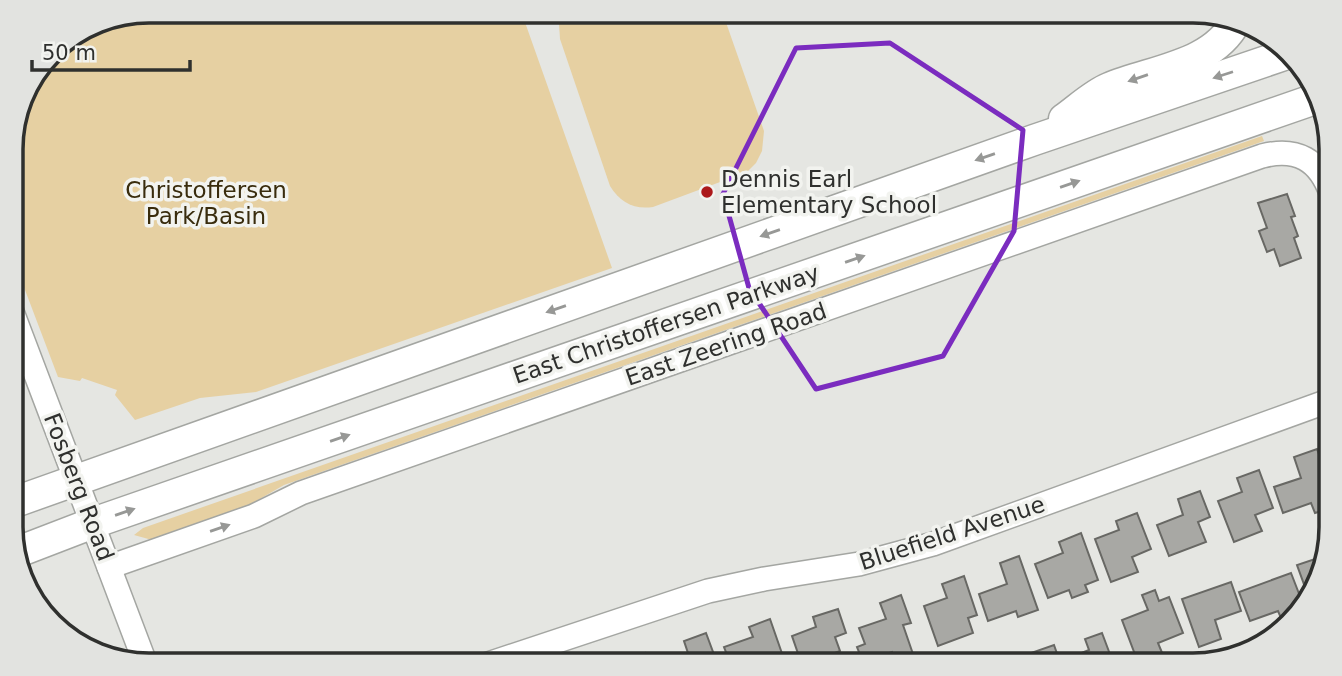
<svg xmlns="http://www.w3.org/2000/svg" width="1342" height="676" viewBox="0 0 1342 676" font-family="'DejaVu Sans',sans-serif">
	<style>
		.green { fill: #e6d0a2 }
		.building { fill: #a8a8a4; stroke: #686864; stroke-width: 2 }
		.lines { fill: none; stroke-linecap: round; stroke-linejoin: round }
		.minor-casing { stroke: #a4a6a2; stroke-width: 26 }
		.tertiary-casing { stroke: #a4a6a2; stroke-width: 33 }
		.minor { stroke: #fff; stroke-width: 23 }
		.tertiary { stroke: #fff; stroke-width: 30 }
		.oneway { fill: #979896 }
		.marked { fill: none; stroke: #7b2cbf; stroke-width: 5; stroke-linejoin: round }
		.poi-dot { fill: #ac191b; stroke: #f2f3ef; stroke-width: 2.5 }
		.labels { text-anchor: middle; stroke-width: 7; stroke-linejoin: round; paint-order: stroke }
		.poi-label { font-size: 23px; fill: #2f302e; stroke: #f2f3ef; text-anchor: start }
		.park-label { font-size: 23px; fill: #392c0d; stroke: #f2f3ef }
		.street-label { font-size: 23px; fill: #2f302e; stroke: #f2f3ef }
		.rim { fill: none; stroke: #2f302e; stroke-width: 3.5 }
	</style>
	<rect width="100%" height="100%" fill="#e5e6e2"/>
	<!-- green -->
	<g class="green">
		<path d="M149,10L521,11L612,268L256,392L200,398L135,420L115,395L117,390L82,378L80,381L58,377L11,253V139L25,87L57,45L96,21Z"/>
		<path d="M563,11H722L764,131L762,151L756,163L747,172L653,207C634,210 620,202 610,186L560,39L559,24Z"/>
		<path d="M1262,136L1264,141L284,485L242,509L152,540L134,535L143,528Z"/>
	</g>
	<!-- building -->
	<g class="building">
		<path d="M1287,194L1295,216L1291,217L1298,236L1294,238L1301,258L1280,266L1274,249L1267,252L1259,231L1267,228L1258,203Z"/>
		<path d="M1317,449L1327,476L1321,478L1331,508L1315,513L1311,503L1283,513L1274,487L1301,478L1294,457Z"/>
		<path d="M1259,470L1273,508L1255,515L1262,531L1234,542L1218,501L1242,492L1237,478Z"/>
		<path d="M1200,491L1210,517L1198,522L1206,542L1169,556L1157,525L1183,515L1178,499Z"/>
		<path d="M1137,513L1151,549L1132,557L1138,572L1111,582L1095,539L1119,530L1116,521Z"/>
		<path d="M1081,533L1098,580L1085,585L1088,592L1072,598L1069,590L1048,598L1035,564L1063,553L1059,542Z"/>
		<path d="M1019,556L1038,610L1018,617L1016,611L988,621L979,594L1007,584L1000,563Z"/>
		<path d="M1321,557L1323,562L1317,589L1309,598L1297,565Z"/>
		<path d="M1291,573L1303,604L1297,612L1281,618L1278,611L1250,621L1239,592Z"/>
		<path d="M964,576L977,615L968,618L973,633L938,646L924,606L947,598L942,584Z"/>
		<path d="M1231,582L1241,611L1215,620L1221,639L1199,647L1182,599Z"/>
		<path d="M1155,590L1159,601L1169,597L1183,633L1158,643L1165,660L1150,665H1139L1122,620L1148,610L1142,595Z"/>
		<path d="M901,595L911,623L903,625L913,654L895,660L892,652L863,662L857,647L865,644L859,628L886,619L880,603Z"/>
		<path d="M838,609L846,633L835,637L840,651L832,654L836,665H802L792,636L816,627L813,617Z"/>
		<path d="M770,619L786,665H731L724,647L753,637L749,627Z"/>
		<path d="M706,633L716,660L709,663L710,665H682L691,662L684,641Z"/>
		<path d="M1102,633L1114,665H1067L1064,660L1089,650L1085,639Z"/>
		<path d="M1054,645L1061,665H1006L1005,662Z"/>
		<path d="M645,653L649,665H625L623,660Z"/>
	</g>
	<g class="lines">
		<!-- minor casing -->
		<g class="minor-casing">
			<g id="minor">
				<path d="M11,309L146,665"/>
				<path d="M109,567L254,516L301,493L1262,156C1297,147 1319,160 1331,193"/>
				<path d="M485,665L708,591L764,579L859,564L933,544L1331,400"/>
			</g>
		</g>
		<!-- tertiary casing -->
		<g class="tertiary-casing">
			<g id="tertiary">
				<path d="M1064,119C1078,109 1094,94 1109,88C1152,70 1213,66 1236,21"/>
				<path d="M12,503L1034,140L1287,54"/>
				<path d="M15,553L93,523L1318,98"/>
			</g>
		</g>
		<!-- minor -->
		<use href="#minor" class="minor"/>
		<!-- tertiary -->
		<use href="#tertiary" class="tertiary"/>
	</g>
	<!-- one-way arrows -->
	<defs><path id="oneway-solid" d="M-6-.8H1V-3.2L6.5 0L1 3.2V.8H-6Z" transform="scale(1.75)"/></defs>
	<g class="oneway">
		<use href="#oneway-solid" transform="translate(1223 75) rotate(162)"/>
		<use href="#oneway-solid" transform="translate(1138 78) rotate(161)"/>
		<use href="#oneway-solid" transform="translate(985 157) rotate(161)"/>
		<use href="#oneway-solid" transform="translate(1070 184) rotate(-19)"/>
		<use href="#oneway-solid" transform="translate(770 233) rotate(161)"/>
		<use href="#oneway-solid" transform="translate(855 259) rotate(-19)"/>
		<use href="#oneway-solid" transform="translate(556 309) rotate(161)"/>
		<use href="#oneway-solid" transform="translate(340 438) rotate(-19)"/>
		<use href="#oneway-solid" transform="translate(125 512) rotate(-19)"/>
		<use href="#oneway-solid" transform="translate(220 528) rotate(-19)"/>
	</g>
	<!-- marked area -->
	<path class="marked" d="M890,43L1023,130L1014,231L943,356L816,389L749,288L723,194L796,48Z"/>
	<!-- markers -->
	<circle class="poi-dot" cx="707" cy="192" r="7"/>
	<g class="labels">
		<!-- poi labels -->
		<g class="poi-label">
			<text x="721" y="187">Dennis Earl<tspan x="721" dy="26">Elementary School</tspan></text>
		</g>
		<!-- park labels -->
		<g class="park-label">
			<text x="206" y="198">Christoffersen<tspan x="206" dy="26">Park/Basin</tspan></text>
		</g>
		<!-- street labels -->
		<g class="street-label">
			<text transform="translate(666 324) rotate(-19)" y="8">East Christoffersen Parkway</text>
			<text transform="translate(726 344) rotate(-19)" y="8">East Zeering Road</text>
			<text transform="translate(79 487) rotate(69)" y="8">Fosberg Road</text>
			<text transform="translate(952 533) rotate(-18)" y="8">Bluefield Avenue</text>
		</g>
	</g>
	<!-- crop -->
	<path d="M0 0H1342V676H0ZM149 23H1193A126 126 0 0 1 1319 149V527A126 126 0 0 1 1193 653H149A126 126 0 0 1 23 527V149A126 126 0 0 1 149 23Z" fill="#e2e3e0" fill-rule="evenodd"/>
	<path class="rim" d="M149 23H1193A126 126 0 0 1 1319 149V527A126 126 0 0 1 1193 653H149A126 126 0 0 1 23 527V149A126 126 0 0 1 149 23Z"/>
	<!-- scale -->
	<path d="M32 60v10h158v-10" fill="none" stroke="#2f302e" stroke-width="3.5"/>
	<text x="42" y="60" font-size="21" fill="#2f302e" stroke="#f2f3ef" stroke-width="5" paint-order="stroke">50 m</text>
</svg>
